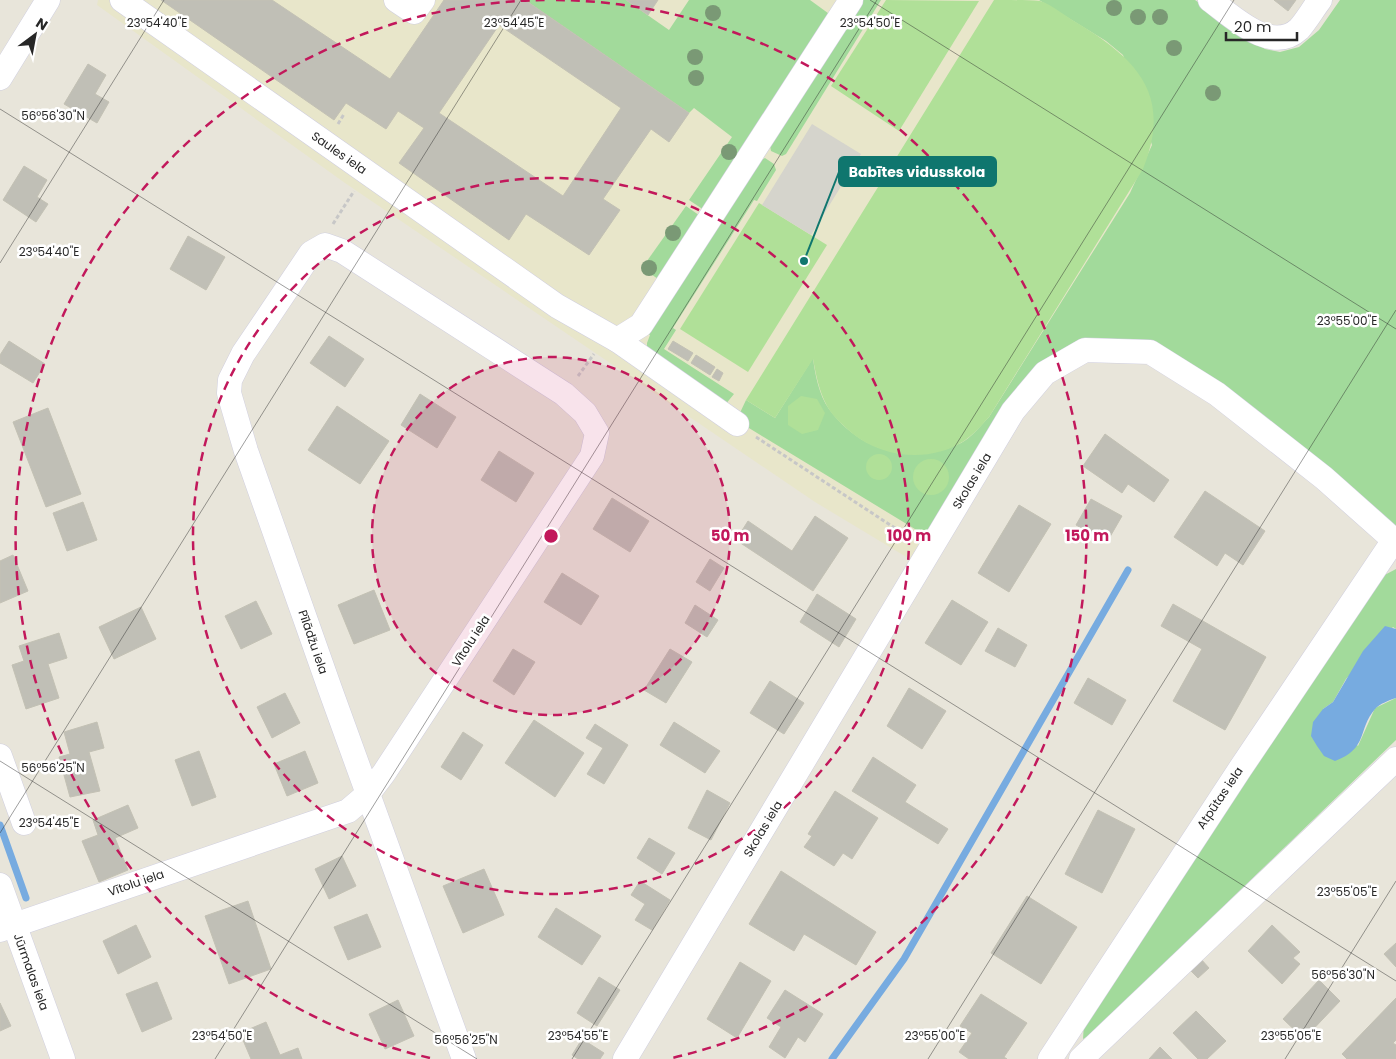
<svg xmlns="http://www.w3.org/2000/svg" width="1396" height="1059" viewBox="0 0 1396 1059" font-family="Poppins,sans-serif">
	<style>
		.education { fill: #e8e6ca }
		.green { fill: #a2da9b }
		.pitch { fill: #b0e098 }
		.plaza { fill: #d5d4cc }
		.water { fill: #77abe0 }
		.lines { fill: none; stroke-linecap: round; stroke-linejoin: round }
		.stream { stroke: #77abe0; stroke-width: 7 }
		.building { fill: #c0bfb6; stroke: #c3c1b4; fill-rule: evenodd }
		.minor-casing { stroke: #d0cfdf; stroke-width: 25 }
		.path { stroke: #c7c7c7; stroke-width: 3; stroke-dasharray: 4 2.5; stroke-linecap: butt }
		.minor { stroke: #fff; stroke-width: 24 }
		.tree { fill: #7a9975 }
		.ticks { fill: none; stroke: #272727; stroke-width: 1; stroke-opacity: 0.45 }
		.ring { fill: none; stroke: #c2185b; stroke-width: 2.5; stroke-dasharray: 9 6 }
		.labels { text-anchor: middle; stroke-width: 5; stroke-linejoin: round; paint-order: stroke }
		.street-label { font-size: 12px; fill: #272727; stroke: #fff }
		.ticks-label { font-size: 12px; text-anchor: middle; fill: #272727; stroke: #fff; stroke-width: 5; stroke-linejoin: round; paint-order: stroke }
		.centre { fill: #c2185b; stroke: #fff; stroke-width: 2.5 }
		.ring-label { font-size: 15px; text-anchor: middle; font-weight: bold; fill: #c2185b; stroke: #fff; stroke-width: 5; stroke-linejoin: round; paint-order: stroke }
		.leader { fill: none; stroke: #0f766e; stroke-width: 2 }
		.callout-dot { fill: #0f766e; stroke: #fff; stroke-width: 2 }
		.callout { fill: #0f766e; stroke: #0f766e; stroke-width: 2 }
		.callout-label { font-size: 14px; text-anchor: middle; font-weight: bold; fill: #fff }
	</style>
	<rect width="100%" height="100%" fill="#e8e5da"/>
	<!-- education -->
	<path class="education" d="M98,0H1051L1243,109L1080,341L913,561L815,502L345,183L97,5Z"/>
	<!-- green -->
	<g class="green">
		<path d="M525,0H626L669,30L689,0H810L832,16L707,212L689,200L732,137L694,108L689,113Z"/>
		<path d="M860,0H881L786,154L782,156L771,151L770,146Z"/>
		<path d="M1039,0H1195L1265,49L1280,52L1299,47L1319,30L1340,0H1396V529L1173,354L1058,358L928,537L744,425L738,417L746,400L775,418L813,358C815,374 819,395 829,409C860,452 913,466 961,443C971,438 981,425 989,417L1130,193L1152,145L1123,55L1106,41Z"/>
		<path d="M765,158L774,164L776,170L757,201L754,200L673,328L676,330L664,349L734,394L725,405L647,351V343L650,335L646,332L759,161Z"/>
		<path d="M686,206L703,218L664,283L642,268Z"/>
		<path d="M1396,569V629L1393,627L1346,679L1333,702L1323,709L1358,746L1375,708L1396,698V740L1090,1035L1083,1039L1084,1023L1379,578Z"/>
	</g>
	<!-- pitch -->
	<g class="pitch">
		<path d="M886,0L979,1L899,131L831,86Z"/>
		<path d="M994,0C1007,0 1027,0 1040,1C1053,5 1066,17 1079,24C1139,61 1172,96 1143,169L989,417C981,426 974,434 964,441C930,463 883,458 853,434C844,426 833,417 827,406C819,391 816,375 813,359L775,418L746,400Z"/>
		<path d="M759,203L827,245L748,372L680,329Z"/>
		<path d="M801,396L817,399L825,413L818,430L802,434L788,425V406Z"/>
		<circle cx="879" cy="467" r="13"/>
		<circle cx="931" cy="477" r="18"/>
	</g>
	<!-- plaza -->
	<path class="plaza" d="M812,124L861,154L811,235L762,205Z"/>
	<!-- water -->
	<path class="water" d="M1385,626L1396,629V698C1390,700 1379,704 1375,709C1357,730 1369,748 1335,761L1324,756L1317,746L1311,736L1313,722L1323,709L1333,702L1363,651Z"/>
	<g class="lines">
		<!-- stream -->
		<g class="stream">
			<path d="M0,825L26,898"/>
			<path d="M832,1059L904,959L1128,570"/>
		</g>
	</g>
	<!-- building -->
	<g class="building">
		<path d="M161,0H272L390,79L444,0H525L689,113L669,142L651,129L603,199L620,210L589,255L526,214L509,240L399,163L424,128L398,111L386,129L346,103L334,120ZM499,25L621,108L563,196L439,113Z"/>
		<path d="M626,0H658L648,15Z"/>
		<path d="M1274,0H1296L1288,11Z"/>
		<path d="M88,64L106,75L95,94L109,102L97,123L64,104Z"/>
		<path d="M24,166L47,180L37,197L48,204L36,222L3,200Z"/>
		<path d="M188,236L225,257L206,290L170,269Z"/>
		<path d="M329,336L364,359L345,387L310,363Z"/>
		<path d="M9,341L45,364L33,383L0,363V355Z"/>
		<path d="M673,341L693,353L688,361L668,349Z"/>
		<path d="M696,355L715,367L710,375L691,363Z"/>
		<path d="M717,369L723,373L719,381L712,377Z"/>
		<path d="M420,394L456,417L437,448L401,425Z"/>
		<path d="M337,406L389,441L360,484L308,450Z"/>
		<path d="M48,408L81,494L46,507L13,422Z"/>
		<path d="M1105,434L1169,480L1154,502L1128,484L1122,493L1083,466Z"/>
		<path d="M499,451L534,473L516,502L481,480Z"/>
		<path d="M1205,491L1265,531L1243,565L1225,553L1217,566L1174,537Z"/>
		<path d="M612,498L649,521L630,552L593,529Z"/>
		<path d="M1091,499L1122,516L1107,542L1076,525Z"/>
		<path d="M83,502L97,540L67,551L53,513Z"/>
		<path d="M1019,505L1051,524L1009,592L978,573Z"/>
		<path d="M815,516L848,538L813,591L736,540L748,521L792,551Z"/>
		<path d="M13,555L28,591L0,603V561Z"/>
		<path d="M710,559L724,568L710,591L696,582Z"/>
		<path d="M562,573L599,596L581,625L544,602Z"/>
		<path d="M374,590L390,630L354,644L338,605Z"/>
		<path d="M817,594L856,619L839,647L800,622Z"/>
		<path d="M952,600L988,622L961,665L925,643Z"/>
		<path d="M256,601L272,634L241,649L225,616Z"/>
		<path d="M1173,604L1266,657L1225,730L1173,701L1202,649L1161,626Z"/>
		<path d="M695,605L718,620L707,637L685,623Z"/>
		<path d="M141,607L156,639L114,659L99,627Z"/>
		<path d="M998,628L1027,645L1015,667L985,651Z"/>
		<path d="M59,633L67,658L48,664L59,698L26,709L12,665L24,661L19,646Z"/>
		<path d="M513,649L535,662L514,695L493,681Z"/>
		<path d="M670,649L692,662L666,703L644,690Z"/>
		<path d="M1088,678L1126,700L1112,725L1074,703Z"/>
		<path d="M770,681L804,703L784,734L750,713Z"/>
		<path d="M909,688L946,711L922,749L887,726Z"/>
		<path d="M285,693L300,723L272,738L257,707Z"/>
		<path d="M534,720L584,753L555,797L505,763Z"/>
		<path d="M97,722L104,748L89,752L100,791L70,797L59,757L70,754L64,732Z"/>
		<path d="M674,722L720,751L705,773L660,745Z"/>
		<path d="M595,724L628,745L604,784L587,774L603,748L586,738Z"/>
		<path d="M463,732L483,745L461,780L441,767Z"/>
		<path d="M199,751L216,797L192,806L175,760Z"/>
		<path d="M305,751L318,783L287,796L274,764Z"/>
		<path d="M873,757L916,785L905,802L948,829L938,844L852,791Z"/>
		<path d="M707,790L730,803L711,840L688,828Z"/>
		<path d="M835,791L878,818L852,859L843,853L834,866L804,847L812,836L808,834Z"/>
		<path d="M128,805L138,828L115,838L128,870L99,882L82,841L98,835L93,820Z"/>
		<path d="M1098,810L1135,829L1102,893L1065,874Z"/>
		<path d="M649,838L675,853L662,874L637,858Z"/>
		<path d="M342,856L356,886L329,899L315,869Z"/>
		<path d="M484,869L504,915L463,933L443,886Z"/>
		<path d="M781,871L876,932L856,965L804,934L794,951L749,924Z"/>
		<path d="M640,881L670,900L652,930L635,920L645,904L631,895Z"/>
		<path d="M1027,896L1077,927L1041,984L991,953Z"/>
		<path d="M248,901L271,969L229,984L205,916Z"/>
		<path d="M556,908L601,936L582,965L538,937Z"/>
		<path d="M367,914L381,947L348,960L334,927Z"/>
		<path d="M136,925L151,957L118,974L103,941Z"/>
		<path d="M1272,925L1300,952L1293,958L1300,964L1282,984L1248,951Z"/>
		<path d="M1396,943V967L1384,954Z"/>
		<path d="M1200,958L1209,968L1198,978L1189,969Z"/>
		<path d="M740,962L771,981L737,1038L707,1019Z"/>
		<path d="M599,977L620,990L597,1026L577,1013Z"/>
		<path d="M1319,980L1340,1001L1304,1039L1283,1019Z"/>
		<path d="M157,982L172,1019L142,1032L126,994Z"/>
		<path d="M785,990L823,1014L805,1042L798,1037L785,1058L769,1047L781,1027L767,1018Z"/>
		<path d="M981,994L1027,1023L1004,1057L1007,1059H969L959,1052L972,1033L960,1026Z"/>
		<path d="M1396,998V1040L1393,1043L1396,1045V1059H1347L1342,1054Z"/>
		<path d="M398,1000L414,1036L385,1049L369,1014Z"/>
		<path d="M0,1003L11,1026L0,1031Z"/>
		<path d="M1196,1011L1226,1041L1207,1059H1198L1173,1033Z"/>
		<path d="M266,1022L280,1055L298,1048L302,1059H251L240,1033Z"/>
		<path d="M582,1039L604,1053L600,1059H578L572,1055Z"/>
		<path d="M1160,1047L1172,1059H1149Z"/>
	</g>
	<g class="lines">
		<!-- minor casing -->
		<g class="minor-casing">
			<g id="minor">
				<path d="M122,0L557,306L617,340L641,325L851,0"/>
				<path d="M396,0L414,12L423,0"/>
				<path d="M1210,0C1232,16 1271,55 1299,29C1307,20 1313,9 1320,0"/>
				<path d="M0,78L48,0"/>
				<path d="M617,340L737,424"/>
				<path d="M0,756L24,823"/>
				<path d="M0,885L63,1059"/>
				<path d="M0,930L348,811L368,794L384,773L592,456L597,433L585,413L564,394L342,251L325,245L311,253L243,354L230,380L229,393L246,451L330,689L464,1059"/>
				<path d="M625,1059L1013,411L1045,373L1085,350L1150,352L1217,394L1324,478L1396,542"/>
				<path d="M1050,1059L1240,769L1394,540"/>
				<path d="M1081,1059L1396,759"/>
			</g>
		</g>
		<!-- path -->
		<g class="path">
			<path d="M338,124L344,114"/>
			<path d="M333,224L354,191"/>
			<path d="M578,376L594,354"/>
			<path d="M756,437L910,538"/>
		</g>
		<!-- minor -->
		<use href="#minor" class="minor"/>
	</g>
	<!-- trees -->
	<g class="tree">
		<circle cx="1114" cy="8" r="8"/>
		<circle cx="713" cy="13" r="8"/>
		<circle cx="1138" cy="17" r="8"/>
		<circle cx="1160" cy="17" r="8"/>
		<circle cx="1174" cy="48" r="8"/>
		<circle cx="695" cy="57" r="8"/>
		<circle cx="696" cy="78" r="8"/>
		<circle cx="1213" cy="93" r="8"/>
		<circle cx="729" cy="152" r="8"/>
		<circle cx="673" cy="233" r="8"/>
		<circle cx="649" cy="268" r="8"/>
	</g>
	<!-- ticks -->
	<path class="ticks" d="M870,0L1396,329M0,109L1396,981M0,263L164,0M0,761L477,1059M0,833L521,0M215,1059L877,0M572,1059L1234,0M928,1059L1396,310M1285,1059L1396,881"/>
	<!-- distance rings -->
	<circle cx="551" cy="536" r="179" fill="#c2185b" fill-opacity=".12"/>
	<g class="ring">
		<circle cx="551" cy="536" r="179"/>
		<circle cx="551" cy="536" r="358"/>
		<path d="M430 1058A536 536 0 0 1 546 0M556 0A536 536 0 0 1 672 1058"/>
	</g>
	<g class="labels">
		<!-- street labels -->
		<g class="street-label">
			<text transform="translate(339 153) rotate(35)" y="4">Saules iela</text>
			<text transform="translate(972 481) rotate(-59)" y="4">Skolas iela</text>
			<text transform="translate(471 641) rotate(-57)" y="4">Vītolu iela</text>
			<text transform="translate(313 642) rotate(71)" y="4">Pīlādžu iela</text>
			<text transform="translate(1220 798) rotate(-56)" y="4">Atpūtas iela</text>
			<text transform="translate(763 829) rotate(-59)" y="4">Skolas iela</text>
			<text transform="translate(136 883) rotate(-19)" y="4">Vītolu iela</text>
			<text transform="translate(31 972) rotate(70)" y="4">Jūrmalas iela</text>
		</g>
	</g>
	<g class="ticks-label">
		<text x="157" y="27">23°54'40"E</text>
		<text x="514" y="27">23°54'45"E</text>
		<text x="870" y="27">23°54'50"E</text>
		<text x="53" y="120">56°56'30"N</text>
		<text x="49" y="256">23°54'40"E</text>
		<text x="1347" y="325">23°55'00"E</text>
		<text x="53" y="772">56°56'25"N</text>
		<text x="49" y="827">23°54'45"E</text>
		<text x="1347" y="896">23°55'05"E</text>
		<text x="1343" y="979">56°56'30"N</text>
		<text x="222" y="1040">23°54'50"E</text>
		<text x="578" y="1040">23°54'55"E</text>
		<text x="935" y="1040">23°55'00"E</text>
		<text x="1291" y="1040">23°55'05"E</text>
		<text x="466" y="1044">56°56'25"N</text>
	</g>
	<circle cx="551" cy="536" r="8" class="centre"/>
	<g class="ring-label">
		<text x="730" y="541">50 m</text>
		<text x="909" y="541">100 m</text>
		<text x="1087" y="541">150 m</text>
	</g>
	<!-- callouts -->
	<path class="leader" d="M804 261L839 172"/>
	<circle class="callout-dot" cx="804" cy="261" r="5"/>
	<rect class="callout" x="839" y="157" width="157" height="29" rx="5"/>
	<g class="callout-label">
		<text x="917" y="177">Babītes vidusskola</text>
	</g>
	<!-- north arrow -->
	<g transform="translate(35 35) rotate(32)" stroke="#ffffff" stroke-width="4" paint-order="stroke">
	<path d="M0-4L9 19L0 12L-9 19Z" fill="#272727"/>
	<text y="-8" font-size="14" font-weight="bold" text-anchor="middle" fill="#272727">N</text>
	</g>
	<!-- scale -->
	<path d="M1226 32v8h71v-8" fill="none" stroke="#272727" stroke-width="2.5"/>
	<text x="1234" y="32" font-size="15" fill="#272727" stroke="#ffffff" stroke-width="4" paint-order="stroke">20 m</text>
</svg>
